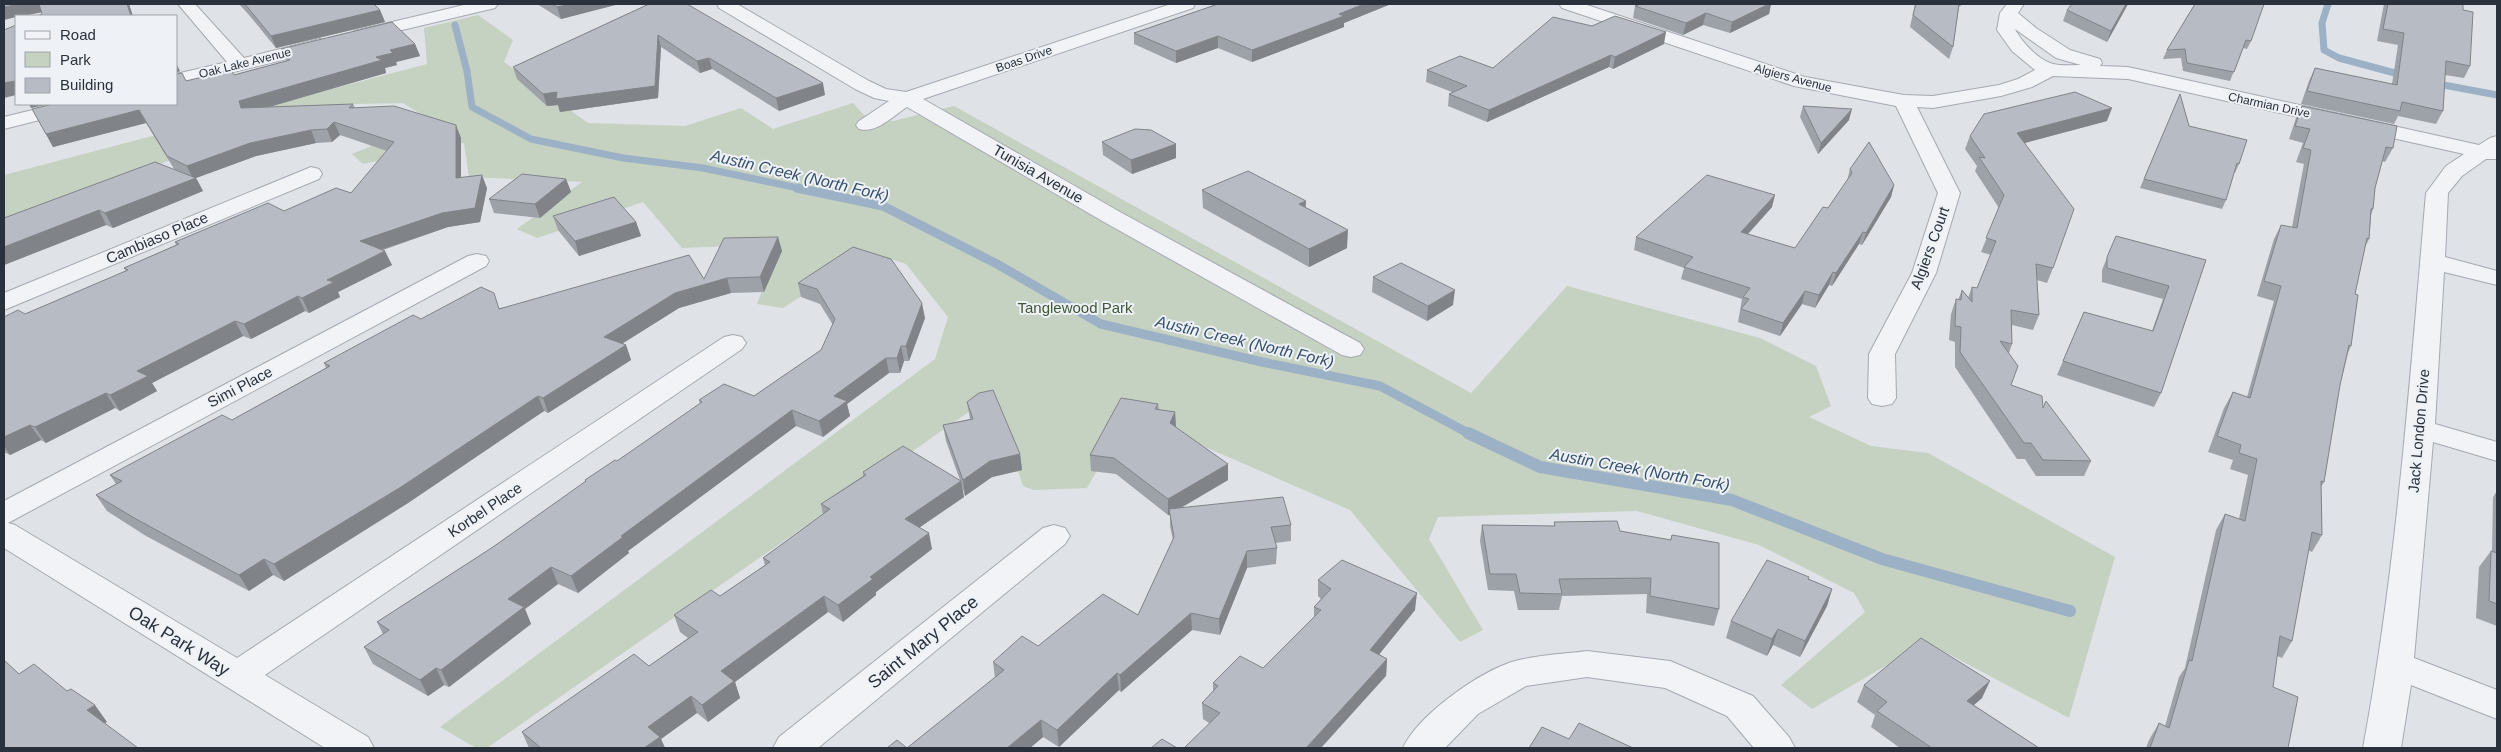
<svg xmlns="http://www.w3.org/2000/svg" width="2501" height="752" viewBox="0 0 2501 752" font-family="Helvetica,sans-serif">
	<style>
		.green { fill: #c5d1c1 }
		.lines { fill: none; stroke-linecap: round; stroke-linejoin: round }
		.stream-far2 { stroke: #9cb1c5; stroke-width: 7 }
		.stream-far1 { stroke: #9cb1c5; stroke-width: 9 }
		.stream { stroke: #9cb1c5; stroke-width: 12 }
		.minor-casing { stroke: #a5a9b1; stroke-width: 2 }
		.minor { fill: #f1f3f6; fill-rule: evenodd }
		.wall { fill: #9da2a9 }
		.shaded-wall { fill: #808489 }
		.building { fill: #b7bcc4; stroke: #808489 }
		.labels { text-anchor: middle; stroke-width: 4; stroke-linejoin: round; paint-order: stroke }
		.far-street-label { font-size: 12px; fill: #29313d; stroke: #eef1f5 }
		.street-label { font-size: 15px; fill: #29313d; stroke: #eef1f5 }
		.park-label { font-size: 15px; fill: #3e5837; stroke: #eef1f5 }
		.water-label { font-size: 16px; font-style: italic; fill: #36506e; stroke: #eef1f5 }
		.near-street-label { font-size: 18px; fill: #29313d; stroke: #eef1f5 }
	</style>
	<rect width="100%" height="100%" fill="#dfe2e7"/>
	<!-- green -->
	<path class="green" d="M478,15L513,40L504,62L588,123L685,126L741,108L773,129L853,103L864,115L893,121L954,106L1471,393L1567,286L1760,338L1816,366L1831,406L1809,417L1871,446L1928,453L2115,557L2069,718L1926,642L1812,709L1781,685L1865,612L1854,593L1759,545L1637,511L1438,517L1429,539L1483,630L1460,642L1350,510L1129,414L1087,488L1034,490L1023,486L993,395L487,748H476L440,727L935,359L948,317L906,264L870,252L783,308L757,304L780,244L682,248L643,202L537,238L517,229L582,182L469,177L464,143L363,164L352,154L432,121L403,103L355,104L287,119L160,164L4,225V175L427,64L424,28Z"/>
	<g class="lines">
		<!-- stream-far2 -->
		<g class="stream-far2">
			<path d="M2328,4L2322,23L2324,50L2339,58L2406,76"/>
			<path d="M455,25L467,71L472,107L531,139L623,158L703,168L803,189"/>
			<path d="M2433,83L2497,95"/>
		</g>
		<!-- stream-far1 -->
		<path class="stream-far1" d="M797,188L883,206L997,264L1101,324L1262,362L1380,386L1470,434"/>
		<!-- stream -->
		<path class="stream" d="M1468,433L1540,467L1732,500L1882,559L2070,611"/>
		<!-- minor casing -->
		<g class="minor-casing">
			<g id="minor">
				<path d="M178,4H195L244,58L320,39L327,41L329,45L327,49L176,86V74L227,62Z"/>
				<path d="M468,4H498L495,8L360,40L354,39L351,35L354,31Z"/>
				<path d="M717,4H737L869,81L886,89L906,92L1171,4H1195L1193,8L923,99L1120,212L1360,343L1364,349L1360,355L1351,357L1342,355L1104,222L907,107C893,116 876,134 859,129L856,125L859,121L889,101L874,98L855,89L719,8Z"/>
				<path d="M1559,4H1584L1805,77L1904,95L1933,96L1999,85L2018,79L2035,70L2012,51L1997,30L2000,13L2007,4H2024L2018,13L2036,28L2070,50L2100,59L2102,63L2100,66L2128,67L2479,145L2490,138L2497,136V159H2486L2462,176L2448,193L2445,257L2497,271V285L2444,272L2435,424L2497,442V461L2433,442L2414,658L2497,690V719L2411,685L2401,748H2363C2397,565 2410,378 2426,193L2446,166L2464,154L2128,79L2053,76L2032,87L2001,96L1933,108L1917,107L1960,193L1936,273L1895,354L1896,398L1892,404L1882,406L1872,404L1868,398L1869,354L1912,273L1938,193L1896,106L1794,86L1562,8ZM2015,29L2056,58L2081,65C2072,65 2061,66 2053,64C2038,60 2021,41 2015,29Z"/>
				<path d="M57,104H90L87,108L4,129V117Z"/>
				<path d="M311,167L319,169L322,174L319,179L4,310V293Z"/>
				<path d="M477,254L486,256L489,261L486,266L8,523L15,525L237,658L724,337L733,335L742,337L746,343L742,349L265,675L368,737L374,748H325L4,548V501L468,256Z"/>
				<path d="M1054,525L1065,528L1070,536L1065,544L818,748H773L779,737L1043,528Z"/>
				<path d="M1587,651L1670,661L1753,696L1789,737L1795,748H1754L1727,716L1665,688L1587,677L1526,686L1478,714L1445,748H1403C1418,715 1480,671 1515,661C1538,655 1564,654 1587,651Z"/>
			</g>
		</g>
		<!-- minor -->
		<use href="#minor" class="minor"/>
	</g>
	<!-- wall -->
	<g class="wall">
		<path d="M239,4H374L380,10L385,22L276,48L249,15Z"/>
		<path d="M537,4H619L561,19Z"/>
		<path d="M649,4L825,95L779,111L712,69L700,73L661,47L658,98L560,112L558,105L547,106L517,79L513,67Z"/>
		<path d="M1218,4H1391L1344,23V27L1252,62L1218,48L1176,63L1134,44V33Z"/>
		<path d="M1641,4H1771L1769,14L1730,33L1703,25L1683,35L1633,18L1635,6Z"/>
		<path d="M1915,4H1963L1959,7L1953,47L1949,59L1910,27Z"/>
		<path d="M2128,4L2107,42L2063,21L2067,10Z"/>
		<path d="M2195,4L2251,41L2247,49L2243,48L2230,81L2183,71L2181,58L2163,59L2167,50Z"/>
		<path d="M2384,4H2463V10L2470,66L2464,78L2445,75L2443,111L2436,124L2398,116L2394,124L2301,104L2309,81L2315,68L2392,84L2398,45L2377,41Z"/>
		<path d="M415,44L420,56L396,62L397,65L385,68L386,73L268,107L353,104L355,108L461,138V178L487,188L480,222L448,227L383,250L392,265L338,292L340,297L309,313L305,311L251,339L243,336L152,383L157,391L120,411L115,408L46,443L41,440L10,455L4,452V317L25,314L126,271L124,268L176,245L175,242L284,211L351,193L387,151L340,135L332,142L316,143L256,156L196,178L203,191L113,228L106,225L4,265V218L174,169L146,123L53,147L32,109L186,81L234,75L286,61L281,49Z"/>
		<path d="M1664,44L1613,69L1609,67L1487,122L1448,106L1449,94L1452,92L1426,82L1427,70L1493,68Z"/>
		<path d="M2180,94L2189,126L2239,164L2235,173H2234L2226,200L2222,209L2140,188Z"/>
		<path d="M1803,106L1849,120L1818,154L1800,117Z"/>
		<path d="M2302,106L2393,148L2385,162L2382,161L2375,188L2373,209L2371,215L2369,239L2365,247L2355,294L2351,346L2348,353L2340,385L2324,482L2321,487L2322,535L2312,552L2308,550L2292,641L2282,658L2277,656L2273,687L2288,748H2146L2149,740L2159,723L2165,726L2179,677L2185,668L2216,530L2225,514L2239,519L2248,475L2230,469L2233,460L2208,452L2224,408L2233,392L2247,397L2274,301L2257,296L2274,239L2281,225L2292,227L2304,164L2296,162L2303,143L2289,139L2296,118Z"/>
		<path d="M2107,121L2025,143L2053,268L2047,283L2037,280L2039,315L2033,330L2012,325V344L2009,353L2011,385L2043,408L2091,461L2084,476H2036L2025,459H2017L1955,367V342L1949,340L1951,314L1956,299L1958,300L1962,290L1968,298L1972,287L1977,288L1991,255L1981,252L1999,208L1975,171L1977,166L1965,149L1970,136Z"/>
		<path d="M1102,142L1176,158L1132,174L1103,155Z"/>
		<path d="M1850,169L1894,185L1891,197L1862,245L1859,244L1832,286L1829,285L1815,308L1802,304L1780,336L1738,322L1742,299L1681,279L1684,268L1634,250L1636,237L1772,207L1748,234L1795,248L1828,208L1847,181Z"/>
		<path d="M566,179L571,192L540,218L494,213L489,199Z"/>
		<path d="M1202,190L1306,201L1305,208L1347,248L1309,267L1203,208Z"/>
		<path d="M553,216L636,222L641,236L579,256L558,230Z"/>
		<path d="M2116,236L2206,260L2161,393L2154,407L2057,375L2084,312L2152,331L2163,299L2102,282V270Z"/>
		<path d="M778,237L782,251L764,292L731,293L679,308L623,343L626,345L631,360L548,413L544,411L408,503L284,581L273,575L249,591L146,536L107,511L96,495L116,484L110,475L232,420L326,368L324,363L421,319L500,308L704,279Z"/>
		<path d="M1373,277L1453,305L1427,321L1372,292Z"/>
		<path d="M798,283L925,318L909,361H904L900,373H889L847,404L850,416L823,437L796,426L628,551L629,553L578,593L558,584L525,609L531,624L449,687L444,685L428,696L373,664L364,647L383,634L377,622L493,547L585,482V480L617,461L700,404L699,400L754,396L821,350L833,325L820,304L801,297Z"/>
		<path d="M967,402L1020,454L1022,470L992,477L965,496L962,486L964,497L919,528L932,549L876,592V595L843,622L828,612L735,682L740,698L708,722L697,713L661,739L665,748H529L522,732L649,666L688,638L680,632L674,615L720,596L765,565L763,558L823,514L821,504L863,476V472L960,480L946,441L943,425L970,419Z"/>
		<path d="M1158,404L1159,410L1175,412L1176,427L1228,480L1181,508L1291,525V541L1275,543L1277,548L1276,564L1247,568L1220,635L1192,630L1121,692L1119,690L1059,747L1043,737L1030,748H887H907L995,678L993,662L1038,646L1138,615L1173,540L1170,526V515H1168L1116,474L1091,471L1090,455Z"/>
		<path d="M2497,491V626L2476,618L2479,567L2491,551H2492L2493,497Z"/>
		<path d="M1554,522L1620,531L1670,540L1672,535L1719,609L1714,626L1646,613L1647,594L1562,596L1559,610H1518L1514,591L1488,590L1480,541L1482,525L1554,526Z"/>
		<path d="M1808,579L1832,589L1827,606L1800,657L1773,645L1767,656L1726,638L1731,621Z"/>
		<path d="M1318,580L1415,610L1379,654L1387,659L1386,676L1209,723L1203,719L1202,703L1213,691V683L1263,668L1314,617V607L1321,599L1318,596Z"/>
		<path d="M1864,685L1982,698L1974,705L2039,748H1900L1871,727L1875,715L1857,702Z"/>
	</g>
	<!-- shaded-wall -->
	<g class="shaded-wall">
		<path d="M20,4H40L44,12L22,16H16V17L4,20V7Z"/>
		<path d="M127,4H129L133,16H131Z"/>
		<path d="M571,4H619L561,19L557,7Z"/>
		<path d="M1364,4H1391L1344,23V27L1252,62V50Z"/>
		<path d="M1769,4H1771L1769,14L1730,33L1732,22Z"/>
		<path d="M2126,4H2128L2107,42L2111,31Z"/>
		<path d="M380,10L385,22L276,48L271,36Z"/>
		<path d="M1706,13L1703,25L1683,35L1686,23Z"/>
		<path d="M1666,32L1664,44L1613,69L1615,57Z"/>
		<path d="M658,35L661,47L658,98L560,112L558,105L547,106L543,94Z"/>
		<path d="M1218,36V48L1176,63V51Z"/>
		<path d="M415,44L420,56L396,62L397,65L385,68L386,73L245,114L241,108L239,101L376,57L390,50Z"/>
		<path d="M1611,55L1609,67L1487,122L1489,110Z"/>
		<path d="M709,58L712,69L700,73L697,61Z"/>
		<path d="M176,63L180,71L176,73Z"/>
		<path d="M15,81L16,82V95L4,98V83Z"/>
		<path d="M823,83L825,95L779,111L776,98Z"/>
		<path d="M29,104H50L31,108Z"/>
		<path d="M2112,108L2107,121L2013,146L2017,133Z"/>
		<path d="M1852,109L1849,120L1818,154L1821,143Z"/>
		<path d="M139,110L146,123L53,147L46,134Z"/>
		<path d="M334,122L340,135L332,142L327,129Z"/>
		<path d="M456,125L461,138V192L456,178Z"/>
		<path d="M311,130L316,143L256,156L196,178L203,191L113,228L105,213L193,179L187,166L250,143Z"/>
		<path d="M1176,144V158L1132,174L1131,160Z"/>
		<path d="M482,175L487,188L480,222L448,227L366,255L360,241Z"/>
		<path d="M566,179L571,192L540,218L535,204Z"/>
		<path d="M1894,185L1891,197L1862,245L1866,233Z"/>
		<path d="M1775,195L1772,207L1738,245L1741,232Z"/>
		<path d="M1306,201L1305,219L1299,204Z"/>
		<path d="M99,210L106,225L4,265V247Z"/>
		<path d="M636,222L641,236L579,256L575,241Z"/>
		<path d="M1348,230L1347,248L1309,267V249Z"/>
		<path d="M1863,232L1859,244L1832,286L1836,273Z"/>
		<path d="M778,237L782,251L764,292L760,277Z"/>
		<path d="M385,251L392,265L338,292L340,297L309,313L302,298L327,280Z"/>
		<path d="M1833,272L1829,285L1815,308L1819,295Z"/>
		<path d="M727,278L731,293L679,308L609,352L604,337L675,293Z"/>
		<path d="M1455,290L1453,305L1427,321L1428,306Z"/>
		<path d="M1805,291L1802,304L1780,336L1783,323Z"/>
		<path d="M298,296L305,311L251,339L244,324Z"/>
		<path d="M922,303L925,318L909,361L906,346Z"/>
		<path d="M235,321L243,336L152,383L157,391L120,411L110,395L137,371Z"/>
		<path d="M626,345L631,360L548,413L543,398Z"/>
		<path d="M901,346L904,361L900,373L897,358Z"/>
		<path d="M886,358L889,373L847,404L850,416L823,437L819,421L834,396Z"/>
		<path d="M106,393L115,408L46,443L35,427Z"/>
		<path d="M538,396L544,411L408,503L284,581L274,564Z"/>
		<path d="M792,410L796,426L628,551L629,553L578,593L571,576L621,536Z"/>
		<path d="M1175,412L1176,428L1170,423Z"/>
		<path d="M30,425L41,440L10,455L4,446V437Z"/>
		<path d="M1020,454L1022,470L992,477L965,496L963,480L990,461Z"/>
		<path d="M1228,464V480L1170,514L1169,509L1170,515H1168V499Z"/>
		<path d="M961,481L964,497L908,535L905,519Z"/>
		<path d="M929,533L932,549L876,592V595L843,622L838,605L870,577Z"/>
		<path d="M1247,551V568L1220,635L1219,619Z"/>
		<path d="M264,559L273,575L249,591L239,575Z"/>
		<path d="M551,567L558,584L525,609L531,624L449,687L441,670L508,599Z"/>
		<path d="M1832,589L1827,606L1800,657L1805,641Z"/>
		<path d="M1417,593L1415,610L1369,667L1370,650Z"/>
		<path d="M824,596L828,612L735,682L740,698L708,722L702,705L721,671Z"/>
		<path d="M1191,613L1192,630L1121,692L1120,675Z"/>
		<path d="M1778,629L1773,645L1767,656L1772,639Z"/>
		<path d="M1387,659L1386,676L1321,748H1306Z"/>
		<path d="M436,668L444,685L428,696L420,680Z"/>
		<path d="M1117,673L1119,690L1059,747L1057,730Z"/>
		<path d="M1990,681L1982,698L1960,717L1967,701Z"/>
		<path d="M691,696L697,713L661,739L665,748H644L648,727Z"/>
		<path d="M95,705L107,722L99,727L87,710Z"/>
		<path d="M1041,720L1043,737L1030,748H1007Z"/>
	</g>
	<!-- building -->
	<g class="building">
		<path d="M4,4H20L4,7Z"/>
		<path d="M39,4H127L131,16H37L42,14Z"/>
		<path d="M245,4H374L380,10L271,36Z"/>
		<path d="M552,4H571L557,7Z"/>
		<path d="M649,4H687L823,83L776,98L709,58L697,61L658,35L655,86L556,99L557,92L543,94L513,67Z"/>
		<path d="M1218,4H1364L1339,14L1344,16L1252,50L1218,36L1176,51L1134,33Z"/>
		<path d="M1641,4H1769L1732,22L1706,13L1686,23L1635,6Z"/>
		<path d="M1916,4H1959L1953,47L1913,15Z"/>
		<path d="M2072,4H2126L2111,31L2067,10Z"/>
		<path d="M2195,4H2264L2251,41L2246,40L2234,72L2187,63L2185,49L2167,50Z"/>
		<path d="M2388,4H2463V10L2473,12L2470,66L2446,61L2443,111L2402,102L2400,111L2307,91L2315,68L2397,85L2404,33L2383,29Z"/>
		<path d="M1615,16L1666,32L1615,57L1611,55L1489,110L1449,94L1467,86L1427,70L1460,56L1493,68L1553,17L1592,26Z"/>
		<path d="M392,22L415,44L390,50L393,53L376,57L382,60L239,101L241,108L353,104L349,108L394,106L456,125V178L482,175L475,208L442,213L360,241L385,251L327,280L334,282L302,298L298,296L244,324L235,321L137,371L148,376L110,395L106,393L35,427L30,425L4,437V317L18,310L25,314L128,270L124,268L179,244L175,242L268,203L284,211L336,188L351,193L394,142L334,122L327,129L311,130L250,143L187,166L167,156L139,110L46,134L32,109L53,104H176V74L182,73L186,81L231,70L234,75L290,60L281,49Z"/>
		<path d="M16,25V82L15,81L4,83V30Z"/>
		<path d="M2075,92L2112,108L2017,133L2074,209L2053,268L2036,264L2039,315L2011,310L2012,344L2000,341L2018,366L2011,385L2042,396L2043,408L2046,401L2091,461L2043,460L2031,443H2024L1960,352L1961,327L1955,326L1956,299L1961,300L1962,290L1972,302V287L1977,288L1996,241L1986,238L2004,195L1979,157L1985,158L1970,136L1984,114Z"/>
		<path d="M2180,94L2189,126L2247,140L2239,164L2237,163L2226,200L2144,179Z"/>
		<path d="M1803,106L1852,109L1821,143Z"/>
		<path d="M2302,106L2397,126L2393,148L2386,147L2375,188L2373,209H2371L2369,239L2367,238L2355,294L2358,295L2351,346L2349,345L2340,385L2324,482L2321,481L2322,535L2312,532L2292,641L2280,636L2273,687L2298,697L2288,748H2150L2159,723L2169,728L2189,660L2192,661L2225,514L2245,521L2257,459L2239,453L2241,445L2217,436L2233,392L2250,398L2281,286L2264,281L2281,225L2297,228L2311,150L2303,148L2310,129L2295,126Z"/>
		<path d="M1135,129L1151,130L1176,144L1131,160L1102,142Z"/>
		<path d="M1869,142L1894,185L1866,233L1863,232L1836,273L1833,272L1819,295L1805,291L1783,323L1741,309L1749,299L1743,297L1750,288L1684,267L1693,257L1636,237L1707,175L1775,195L1741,232L1795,248L1823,207L1828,208L1852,173L1850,169Z"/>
		<path d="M155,162L196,178L105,213L99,210L4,247V218Z"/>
		<path d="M1248,171L1306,201L1299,204L1348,230L1309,249L1202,190Z"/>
		<path d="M522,174L566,179L535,204L489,199Z"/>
		<path d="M614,197L636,222L575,241L553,216Z"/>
		<path d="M2116,236L2206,260L2161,393L2063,361L2084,312L2153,331L2169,286L2107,268V257Z"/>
		<path d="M778,237L760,277L727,278L675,293L604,337L626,345L543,398L538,396L401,487L274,564L264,559L239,575L136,519L96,495L122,481L110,475L222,415L232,420L330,366L324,363L413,315L421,319L481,287L494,293L499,309L689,255L704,279L724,238Z"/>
		<path d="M853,247L891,259L922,303L906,346H901L897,358H886L834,396L847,401L819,421L792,410L621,536L623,537L571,576L551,567L508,599L524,607L441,670L436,668L420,680L364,647L389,630L377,622L493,547L586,481L585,480L615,460L617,461L702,402L699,400L724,384L754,396L821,350L835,319L817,289L798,283Z"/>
		<path d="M1401,263L1455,290L1428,306L1373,277Z"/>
		<path d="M993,390L1020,454L990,461L963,480L943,425L973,419L967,402L979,393Z"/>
		<path d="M1121,398L1158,404L1155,409L1175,412L1170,423L1228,464L1168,499L1114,458L1090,455Z"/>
		<path d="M903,446L961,481L905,519L929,533L870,577L873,579L838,605L824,596L721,671L734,681L702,705L691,696L648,727L660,737L644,748H541L522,732L634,654L649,666L698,632L674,615L711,590L720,596L770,562L763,558L830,509L821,504L866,475L863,472Z"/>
		<path d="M1283,497L1291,525L1271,527L1277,548L1247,551L1219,619L1191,613L1120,675L1117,673L1057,730L1041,720L1007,748H887L897,740L907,748L1004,670L993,662L1022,636L1038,646L1103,594L1138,615L1174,537L1169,509Z"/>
		<path d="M1617,521L1620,531L1671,540L1672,535L1719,543V609L1650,596L1651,578L1559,579L1562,594L1520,593L1516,574H1490L1482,525L1555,526L1554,522Z"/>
		<path d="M2491,551L2497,553V604L2489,601Z"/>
		<path d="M1342,560L1417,593L1370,650L1387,659L1306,748H1184L1220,713L1202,703L1218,686L1213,683L1240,656L1263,668L1321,610L1314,607L1331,589L1318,580Z"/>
		<path d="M1767,560L1809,577L1808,579L1832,589L1805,641L1778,629L1772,639L1731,621Z"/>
		<path d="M1921,638L1990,681L1967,701L2039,748H1932L1877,711L1887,702L1864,685Z"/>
		<path d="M4,660L19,674L34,664L67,691L71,689L95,705L87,710L138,748H4Z"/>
		<path d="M1579,723L1633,748H1529L1542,727L1569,739Z"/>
		<path d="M1162,739L1177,748H1151Z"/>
	</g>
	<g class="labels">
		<!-- far-street labels -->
		<g class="far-street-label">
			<text transform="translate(1024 59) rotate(-19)" y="4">Boas Drive</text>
			<text transform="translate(245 63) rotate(-14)" y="4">Oak Lake Avenue</text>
			<text transform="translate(1793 78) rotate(15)" y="4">Algiers Avenue</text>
			<text transform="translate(2269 105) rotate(12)" y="4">Charmian Drive</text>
		</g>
		<!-- street labels -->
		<g class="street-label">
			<text transform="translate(1038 174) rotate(30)" y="5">Tunisia Avenue</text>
			<text transform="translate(157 238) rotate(-23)" y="5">Cambiaso Place</text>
			<text transform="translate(1930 248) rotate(-70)" y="5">Algiers Court</text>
			<text transform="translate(240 387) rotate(-28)" y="5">Simi Place</text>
			<text transform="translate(2419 431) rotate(-85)" y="5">Jack London Drive</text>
			<text transform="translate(485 510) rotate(-34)" y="5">Korbel Place</text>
		</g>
		<!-- park labels -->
		<g class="park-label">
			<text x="1075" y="313">Tanglewood Park</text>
		</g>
		<!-- water labels -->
		<g class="water-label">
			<text transform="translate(800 175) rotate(13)" y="6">Austin Creek (North Fork)</text>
			<text transform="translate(1245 341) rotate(13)" y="6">Austin Creek (North Fork)</text>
			<text transform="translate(1640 469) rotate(10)" y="6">Austin Creek (North Fork)</text>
		</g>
		<!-- near-street labels -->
		<g class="near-street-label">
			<text transform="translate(179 641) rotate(32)" y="6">Oak Park Way</text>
			<text transform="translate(923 642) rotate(-39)" y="6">Saint Mary Place</text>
		</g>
	</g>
	<!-- border -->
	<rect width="2501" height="752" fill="none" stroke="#29313d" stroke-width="10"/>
	<!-- legend -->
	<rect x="15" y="15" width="162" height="90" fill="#eef1f5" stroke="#9fa4ab"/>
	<rect x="25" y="31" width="25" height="8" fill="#f1f3f6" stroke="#9fa4ab"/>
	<text x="60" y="40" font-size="15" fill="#29313d">Road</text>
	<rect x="25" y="52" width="25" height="15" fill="#c5d1c1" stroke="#9fa4ab"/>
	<text x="60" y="65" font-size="15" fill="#29313d">Park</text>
	<rect x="25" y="78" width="25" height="15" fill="#b7bcc4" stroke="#9fa4ab"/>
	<text x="60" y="90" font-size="15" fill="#29313d">Building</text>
</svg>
